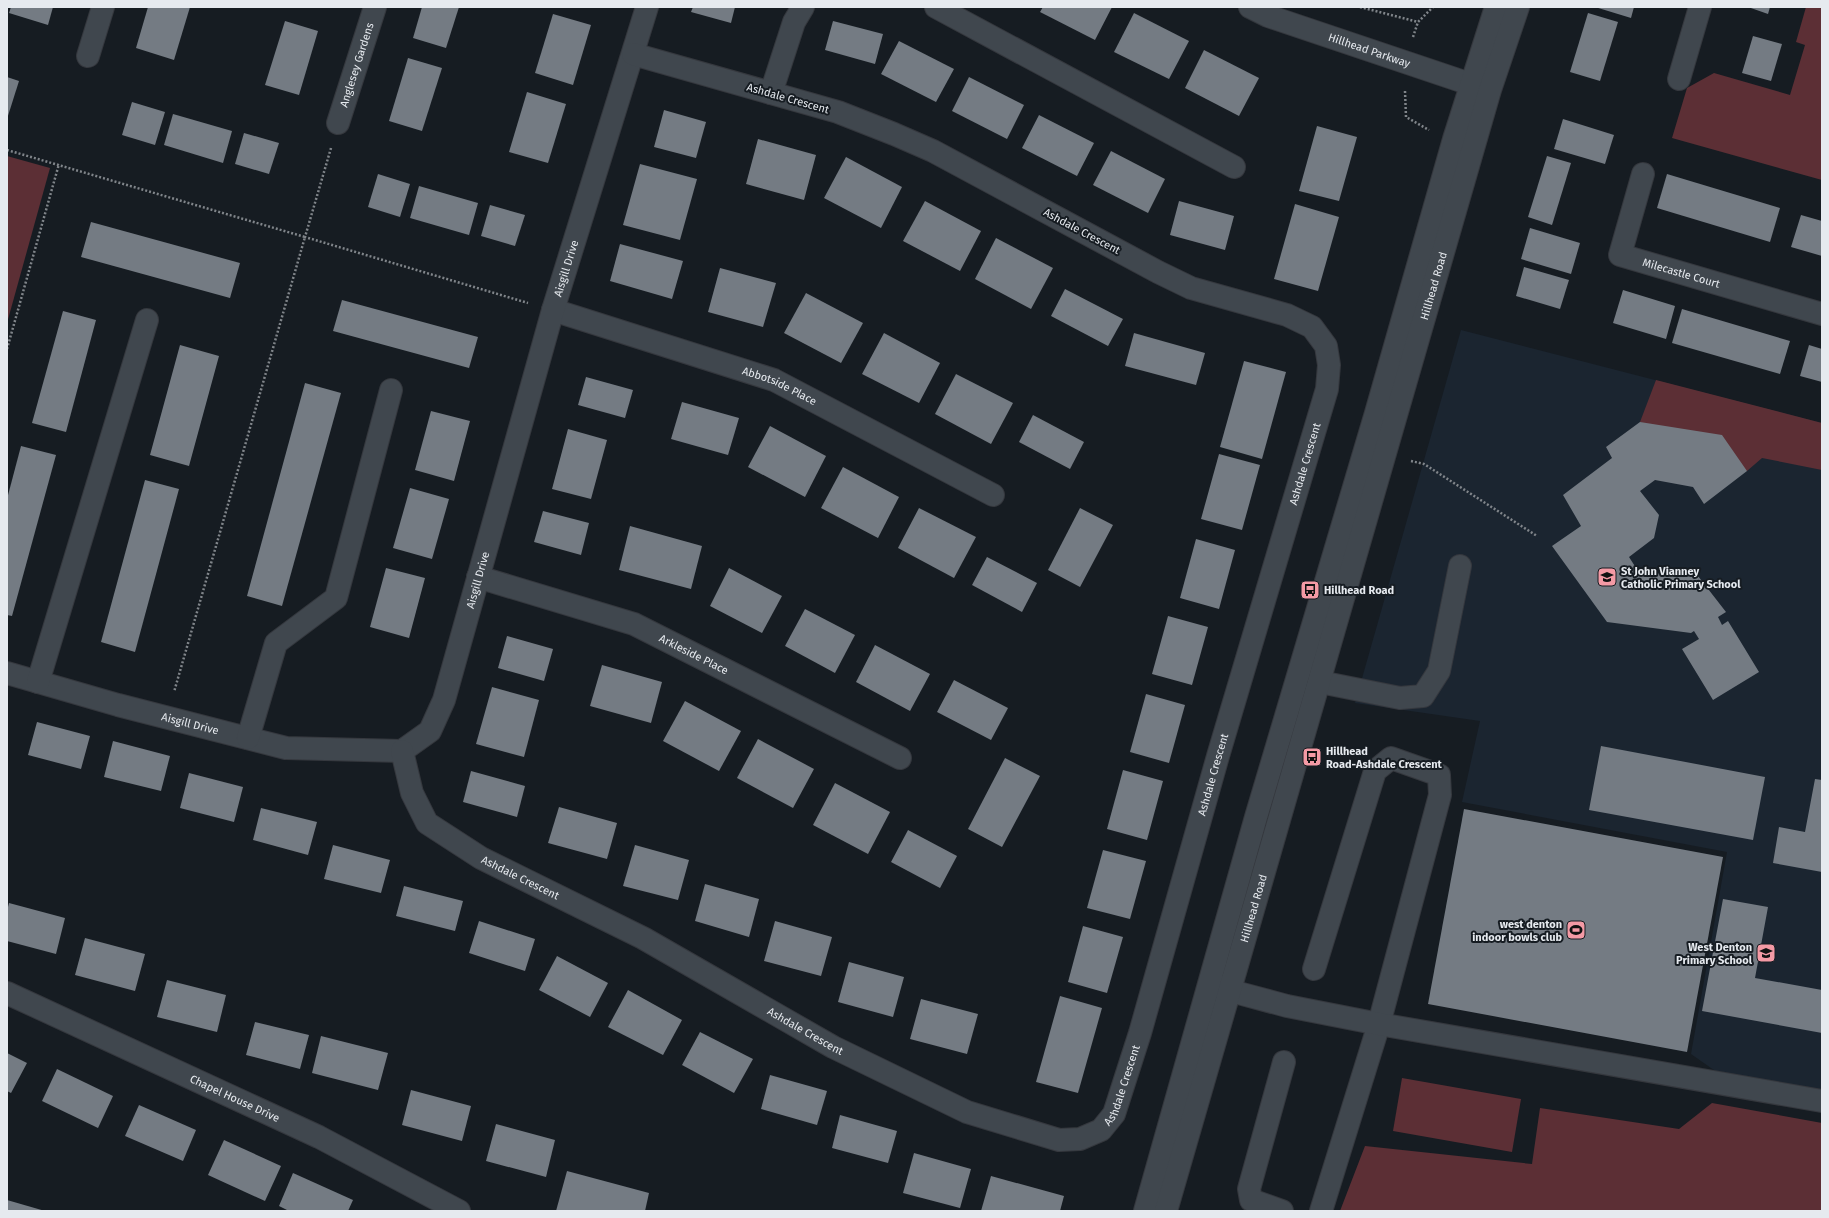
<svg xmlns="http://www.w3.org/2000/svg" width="1829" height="1218" viewBox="0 0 1829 1218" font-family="'Fira Sans',sans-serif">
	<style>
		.built { fill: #1b2530 }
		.green { fill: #5c2f35 }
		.building { fill: #747b83 }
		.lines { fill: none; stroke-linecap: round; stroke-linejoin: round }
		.minor-casing { stroke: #35383e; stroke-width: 24 }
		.path { stroke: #80858a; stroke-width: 2.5; stroke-dasharray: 2 2; stroke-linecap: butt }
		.minor { stroke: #40474e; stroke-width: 22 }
		.labels { text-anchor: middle; stroke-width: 4; stroke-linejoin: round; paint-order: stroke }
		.street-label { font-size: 11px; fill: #e6eaef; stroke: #161c22 }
		.poi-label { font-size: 11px; font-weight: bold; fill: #e6eaef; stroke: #161c22; text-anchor: start }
	</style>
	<rect width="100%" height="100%" fill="#161c22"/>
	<!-- built -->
	<path class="built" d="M1461,330L1822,423V1095L1721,1075L1691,1054L1727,852L1462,802L1480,721L1355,703Z"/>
	<!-- green -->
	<g class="green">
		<path d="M1806,7H1822V180L1672,138L1687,88L1714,73L1790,95L1805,45L1796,42Z"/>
		<path d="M7,156L50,168L7,323Z"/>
		<path d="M1656,380L1822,423V470L1762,458L1747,471L1640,422Z"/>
		<path d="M1402,1078L1521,1099L1512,1152L1393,1131Z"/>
		<path d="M1712,1103L1822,1123V1211H1340L1365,1146L1532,1164L1540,1108L1679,1129Z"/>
	</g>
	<!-- building -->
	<g class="building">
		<path d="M11,7H53L48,25L9,13Z"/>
		<path d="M148,7H190L174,60L136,48Z"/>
		<path d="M422,7H459L446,48L413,38Z"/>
		<path d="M693,7H735L731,23L691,12Z"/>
		<path d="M1043,7H1112L1095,40L1040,12Z"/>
		<path d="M1595,7H1634L1631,18Z"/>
		<path d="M1748,7H1770L1768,14Z"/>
		<path d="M1134,13L1189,41L1169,79L1114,52Z"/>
		<path d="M1588,13L1618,22L1600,81L1570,72Z"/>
		<path d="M553,14L591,25L573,85L535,73Z"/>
		<path d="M285,21L318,31L299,95L265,85Z"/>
		<path d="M833,21L883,34L875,64L825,50Z"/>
		<path d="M1753,36L1782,44L1771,81L1742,73Z"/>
		<path d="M899,41L954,69L936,102L881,74Z"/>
		<path d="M1204,50L1259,78L1239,116L1185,88Z"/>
		<path d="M408,58L442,68L422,131L389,121Z"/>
		<path d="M7,77L19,81L7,119Z"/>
		<path d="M969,77L1024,105L1007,139L952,111Z"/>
		<path d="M527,92L566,104L548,163L509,152Z"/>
		<path d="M132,102L165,112L155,145L122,135Z"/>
		<path d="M664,110L706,122L696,158L654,147Z"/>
		<path d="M173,114L232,131L223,163L164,145Z"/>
		<path d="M1039,115L1094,143L1077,176L1022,148Z"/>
		<path d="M1563,119L1614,135L1605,164L1554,149Z"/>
		<path d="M1317,126L1357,137L1339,201L1299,191Z"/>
		<path d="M244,133L279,143L269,174L235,164Z"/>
		<path d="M758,139L816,155L804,200L746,184Z"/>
		<path d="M1111,151L1165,179L1148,213L1093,185Z"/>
		<path d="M1547,156L1571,163L1552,225L1528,217Z"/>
		<path d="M846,157L902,187L881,228L824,198Z"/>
		<path d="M640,164L697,179L680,240L623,225Z"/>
		<path d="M378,174L410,184L400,217L368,207Z"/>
		<path d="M1667,174L1780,208L1770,242L1657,208Z"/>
		<path d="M419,186L478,203L469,235L410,218Z"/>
		<path d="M925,201L981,231L960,271L903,241Z"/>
		<path d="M1179,201L1234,216L1225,250L1170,235Z"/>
		<path d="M1295,204L1339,217L1318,291L1274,279Z"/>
		<path d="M490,205L525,215L515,246L481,236Z"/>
		<path d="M1801,215L1822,221V256L1791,247Z"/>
		<path d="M91,222L240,263L230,298L81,257Z"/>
		<path d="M1530,228L1580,243L1571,274L1521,259Z"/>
		<path d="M996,238L1053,268L1031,309L975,279Z"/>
		<path d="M620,244L683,261L672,299L610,281Z"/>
		<path d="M1524,267L1569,280L1560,309L1516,296Z"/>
		<path d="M720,268L776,283L763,327L708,312Z"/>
		<path d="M1065,289L1123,319L1108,346L1051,316Z"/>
		<path d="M1623,290L1675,306L1666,339L1613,323Z"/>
		<path d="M806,293L863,323L841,363L784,333Z"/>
		<path d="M342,300L478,337L469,368L333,331Z"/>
		<path d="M1682,309L1790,341L1780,374L1672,343Z"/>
		<path d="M63,311L96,320L66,432L32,423Z"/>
		<path d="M884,333L940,363L919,403L862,374Z"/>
		<path d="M1134,333L1205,353L1196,385L1125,366Z"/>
		<path d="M180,345L219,356L189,466L150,455Z"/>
		<path d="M1809,345L1822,349V382L1800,376Z"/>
		<path d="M1244,361L1286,372L1262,459L1220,447Z"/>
		<path d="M956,374L1013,403L991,444L935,414Z"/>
		<path d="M586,377L633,390L625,418L578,405Z"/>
		<path d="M305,383L341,393L282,606L247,596Z"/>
		<path d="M682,402L739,418L728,455L671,439Z"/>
		<path d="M431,411L470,421L454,481L415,470Z"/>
		<path d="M1033,415L1084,442L1070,469L1019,442Z"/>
		<path d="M1640,422L1722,435L1747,471L1704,504L1693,487L1655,480L1640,491L1659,515L1654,538L1629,557L1638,571L1679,576L1691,567L1726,612L1718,617L1722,625L1728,621L1759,672L1713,700L1682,649L1699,639L1694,631L1691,633L1607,622L1552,546L1581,526L1563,495L1612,458L1606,447Z"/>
		<path d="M770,426L826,456L805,497L748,467Z"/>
		<path d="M568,429L607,440L591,499L552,489Z"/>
		<path d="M21,446L56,455L12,616L7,615V499Z"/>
		<path d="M1219,454L1260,465L1242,530L1201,519Z"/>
		<path d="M843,467L899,497L878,538L821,508Z"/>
		<path d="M145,480L179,489L135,652L101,642Z"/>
		<path d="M410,488L449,499L432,559L393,548Z"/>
		<path d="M919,508L976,537L954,578L898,548Z"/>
		<path d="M1080,508L1113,525L1080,587L1048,570Z"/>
		<path d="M543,511L589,523L581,555L534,542Z"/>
		<path d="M630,526L702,546L691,589L619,570Z"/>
		<path d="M1196,539L1235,550L1219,609L1180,598Z"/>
		<path d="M987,557L1037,583L1022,612L972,585Z"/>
		<path d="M386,568L425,578L409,638L370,627Z"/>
		<path d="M729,568L782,596L762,633L710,606Z"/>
		<path d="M805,609L855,635L835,673L785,646Z"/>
		<path d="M1168,616L1208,627L1192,685L1152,674Z"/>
		<path d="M507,636L553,649L544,681L498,668Z"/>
		<path d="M875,645L930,674L910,711L856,682Z"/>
		<path d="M602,665L662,682L651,723L590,706Z"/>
		<path d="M954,680L1008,708L991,740L937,712Z"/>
		<path d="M492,687L539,700L524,757L476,744Z"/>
		<path d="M1146,694L1185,705L1169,763L1130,752Z"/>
		<path d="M685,701L741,731L719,771L663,741Z"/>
		<path d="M37,722L90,736L81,769L28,755Z"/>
		<path d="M758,739L814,769L793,808L737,778Z"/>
		<path d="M113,741L170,756L161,791L104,777Z"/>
		<path d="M1601,746L1765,777L1753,840L1589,810Z"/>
		<path d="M1005,758L1040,776L1002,847L968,829Z"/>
		<path d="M1123,770L1163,781L1147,840L1107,829Z"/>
		<path d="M471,771L525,786L517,817L463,802Z"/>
		<path d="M189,773L243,787L234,822L180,808Z"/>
		<path d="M1815,779L1822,780V872L1773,863L1779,827L1805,832Z"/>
		<path d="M835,783L890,812L868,854L813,825Z"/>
		<path d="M559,807L617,823L607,859L548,843Z"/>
		<path d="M261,808L317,822L308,855L253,840Z"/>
		<path d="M1464,809L1723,857L1687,1052L1428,1004Z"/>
		<path d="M908,830L957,856L940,888L891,862Z"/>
		<path d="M333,845L390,860L381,893L324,879Z"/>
		<path d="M635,845L689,860L678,900L623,886Z"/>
		<path d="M1103,850L1146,861L1130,919L1087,908Z"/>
		<path d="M705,884L759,899L749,937L695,921Z"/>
		<path d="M404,886L463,901L455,931L396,916Z"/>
		<path d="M1723,899L1768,907L1755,978L1822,990V1033L1702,1011Z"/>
		<path d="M9,903L65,918L56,954L7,941V911Z"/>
		<path d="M479,921L535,939L525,971L469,953Z"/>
		<path d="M775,921L832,937L821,976L764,961Z"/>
		<path d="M1083,926L1123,937L1107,993L1068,982Z"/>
		<path d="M85,938L145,954L135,991L75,975Z"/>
		<path d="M557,956L608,983L590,1017L539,990Z"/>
		<path d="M849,962L904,977L893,1017L838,1002Z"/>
		<path d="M167,980L226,995L217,1032L157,1017Z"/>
		<path d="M628,990L682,1020L663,1055L608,1027Z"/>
		<path d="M1060,996L1102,1008L1078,1093L1036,1082Z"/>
		<path d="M921,999L978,1014L967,1054L910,1039Z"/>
		<path d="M255,1022L309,1035L300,1069L246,1055Z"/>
		<path d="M700,1032L753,1059L734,1093L682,1065Z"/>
		<path d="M321,1036L388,1053L378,1090L312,1073Z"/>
		<path d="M7,1053L27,1063L11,1093L7,1091Z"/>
		<path d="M57,1069L113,1096L98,1128L42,1101Z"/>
		<path d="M770,1075L827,1091L817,1125L761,1109Z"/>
		<path d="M411,1090L471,1106L462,1141L402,1125Z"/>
		<path d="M139,1105L196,1130L183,1161L125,1136Z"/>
		<path d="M840,1115L897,1131L888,1163L832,1148Z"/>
		<path d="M496,1124L555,1140L546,1177L486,1161Z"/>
		<path d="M224,1140L281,1166L265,1201L208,1175Z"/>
		<path d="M914,1153L971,1169L960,1208L903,1193Z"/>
		<path d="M567,1171L649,1193L645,1211H556Z"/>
		<path d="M293,1173L353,1200L348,1211H289L279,1206Z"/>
		<path d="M991,1176L1064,1196L1060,1211H981Z"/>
		<path d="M7,1200L45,1211H7Z"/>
	</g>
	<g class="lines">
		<!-- minor casing -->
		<g class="minor-casing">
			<g id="minor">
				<path d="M936,7L1234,167"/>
				<path id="s1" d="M1250,7L1268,16L1485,89"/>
				<path d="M88,56L103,7"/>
				<path d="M1679,79L1700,7"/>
				<path d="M771,93L794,22L803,7"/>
				<path id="s2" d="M338,123L375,7"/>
				<path id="s3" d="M1643,174L1620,255L1822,314"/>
				<path id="s4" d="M553,310L774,380L993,495"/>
				<path id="s5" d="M478,577L634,624L900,758"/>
				<path id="s6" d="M7,673L118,705L286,748L402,751L430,731L444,700L553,310L647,7"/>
				<path d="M38,682L147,320"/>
				<path d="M1320,682L1400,698L1423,696L1439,671L1460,566"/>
				<path d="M248,738L276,643L336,598L391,390"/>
				<path id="s7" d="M402,751L412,793L427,823L481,858L643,938L833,1047L967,1112L1059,1140L1080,1139L1101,1130L1114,1114L1140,1033L1218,756L1327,389L1329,365L1326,346L1312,327L1287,315L1191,288L1158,272L933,151L894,134L838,112L633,54"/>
				<path d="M1314,969L1375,771L1391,758L1439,775L1440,795L1379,1024L1321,1211"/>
				<path d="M1218,986L1231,991L1287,1006L1379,1024L1822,1101"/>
				<path id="s8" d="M7,993L319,1137L459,1211"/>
				<path d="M1145,1211L1256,817L1376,413L1454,139L1496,7"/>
				<path id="s9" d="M1166,1211L1490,90L1518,7"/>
				<path d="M1282,1211L1251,1200L1249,1189L1284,1062"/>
			</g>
		</g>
		<!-- path -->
		<g class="path">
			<path d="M1360,7L1418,22"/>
			<path d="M1413,37L1418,22L1433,7"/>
			<path d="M1405,91L1406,117L1429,130"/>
			<path d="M331,148L305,237L528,303"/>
			<path d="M7,150L305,237L174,692"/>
			<path d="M7,349L59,164"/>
			<path d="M1411,461L1424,464L1537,536"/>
		</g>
		<!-- minor -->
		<use href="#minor" class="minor"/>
	</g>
	<!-- icons -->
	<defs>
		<g id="school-square" transform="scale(1)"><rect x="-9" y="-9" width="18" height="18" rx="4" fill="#f49aa5" stroke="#161c22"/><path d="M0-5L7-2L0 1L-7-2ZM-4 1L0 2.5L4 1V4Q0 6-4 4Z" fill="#111"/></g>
		<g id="bus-square" transform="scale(1)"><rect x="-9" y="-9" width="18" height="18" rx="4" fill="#f49aa5" stroke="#161c22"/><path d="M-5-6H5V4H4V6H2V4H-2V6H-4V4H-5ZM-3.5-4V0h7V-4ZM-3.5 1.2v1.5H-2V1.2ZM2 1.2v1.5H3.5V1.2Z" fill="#111"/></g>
		<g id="stadium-square" transform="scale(1)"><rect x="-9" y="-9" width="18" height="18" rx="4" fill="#f49aa5" stroke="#161c22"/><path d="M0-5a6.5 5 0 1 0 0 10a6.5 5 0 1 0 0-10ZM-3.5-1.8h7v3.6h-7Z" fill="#111"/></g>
	</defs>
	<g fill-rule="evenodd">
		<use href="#school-square" x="1607" y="577"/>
		<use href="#bus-square" x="1310" y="590"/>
		<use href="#bus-square" x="1312" y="757"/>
		<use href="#stadium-square" x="1576" y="930"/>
		<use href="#school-square" x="1766" y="953"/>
	</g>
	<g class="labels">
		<!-- street labels -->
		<g class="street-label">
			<text dy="4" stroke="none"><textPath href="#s1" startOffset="127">Hillhead Parkway</textPath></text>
			<text dy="4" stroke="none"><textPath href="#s2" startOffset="61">Anglesey Gardens</textPath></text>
			<text transform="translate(788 98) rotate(16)" y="4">Ashdale Crescent</text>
			<text transform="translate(1082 231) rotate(28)" y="4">Ashdale Crescent</text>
			<text dy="4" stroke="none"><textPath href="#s6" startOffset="922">Aisgill Drive</textPath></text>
			<text dy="4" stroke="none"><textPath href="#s3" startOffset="148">Milecastle Court</textPath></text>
			<text dy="4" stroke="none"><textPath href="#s9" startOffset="963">Hillhead Road</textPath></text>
			<text dy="4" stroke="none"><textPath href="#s4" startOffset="239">Abbotside Place</textPath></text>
			<text dy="4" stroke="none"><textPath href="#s7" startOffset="1528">Ashdale Crescent</textPath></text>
			<text dy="4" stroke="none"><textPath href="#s6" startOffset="598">Aisgill Drive</textPath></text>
			<text dy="4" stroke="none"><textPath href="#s5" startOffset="230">Arkleside Place</textPath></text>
			<text dy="4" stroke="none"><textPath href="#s6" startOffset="190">Aisgill Drive</textPath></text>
			<text dy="4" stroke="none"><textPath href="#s7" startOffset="1204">Ashdale Crescent</textPath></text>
			<text dy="4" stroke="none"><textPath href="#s7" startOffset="185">Ashdale Crescent</textPath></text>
			<text dy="4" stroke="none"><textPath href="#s9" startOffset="315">Hillhead Road</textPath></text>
			<text dy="4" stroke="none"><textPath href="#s7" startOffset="509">Ashdale Crescent</textPath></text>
			<text dy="4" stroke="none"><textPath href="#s7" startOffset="880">Ashdale Crescent</textPath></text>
			<text dy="4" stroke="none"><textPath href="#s8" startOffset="251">Chapel House Drive</textPath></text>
		</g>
		<!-- poi labels -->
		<g class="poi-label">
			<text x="1621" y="575">St John Vianney<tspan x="1621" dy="13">Catholic Primary School</tspan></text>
			<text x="1324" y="594">Hillhead Road</text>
			<text x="1326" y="755">Hillhead<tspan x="1326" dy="13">Road-Ashdale Crescent</tspan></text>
			<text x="1562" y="928" text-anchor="end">west denton<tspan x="1562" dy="13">indoor bowls club</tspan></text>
			<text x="1752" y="951" text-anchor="end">West Denton<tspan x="1752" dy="13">Primary School</tspan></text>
		</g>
	</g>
	<!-- border -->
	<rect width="1829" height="1218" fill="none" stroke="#e6eaef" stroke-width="16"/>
</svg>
